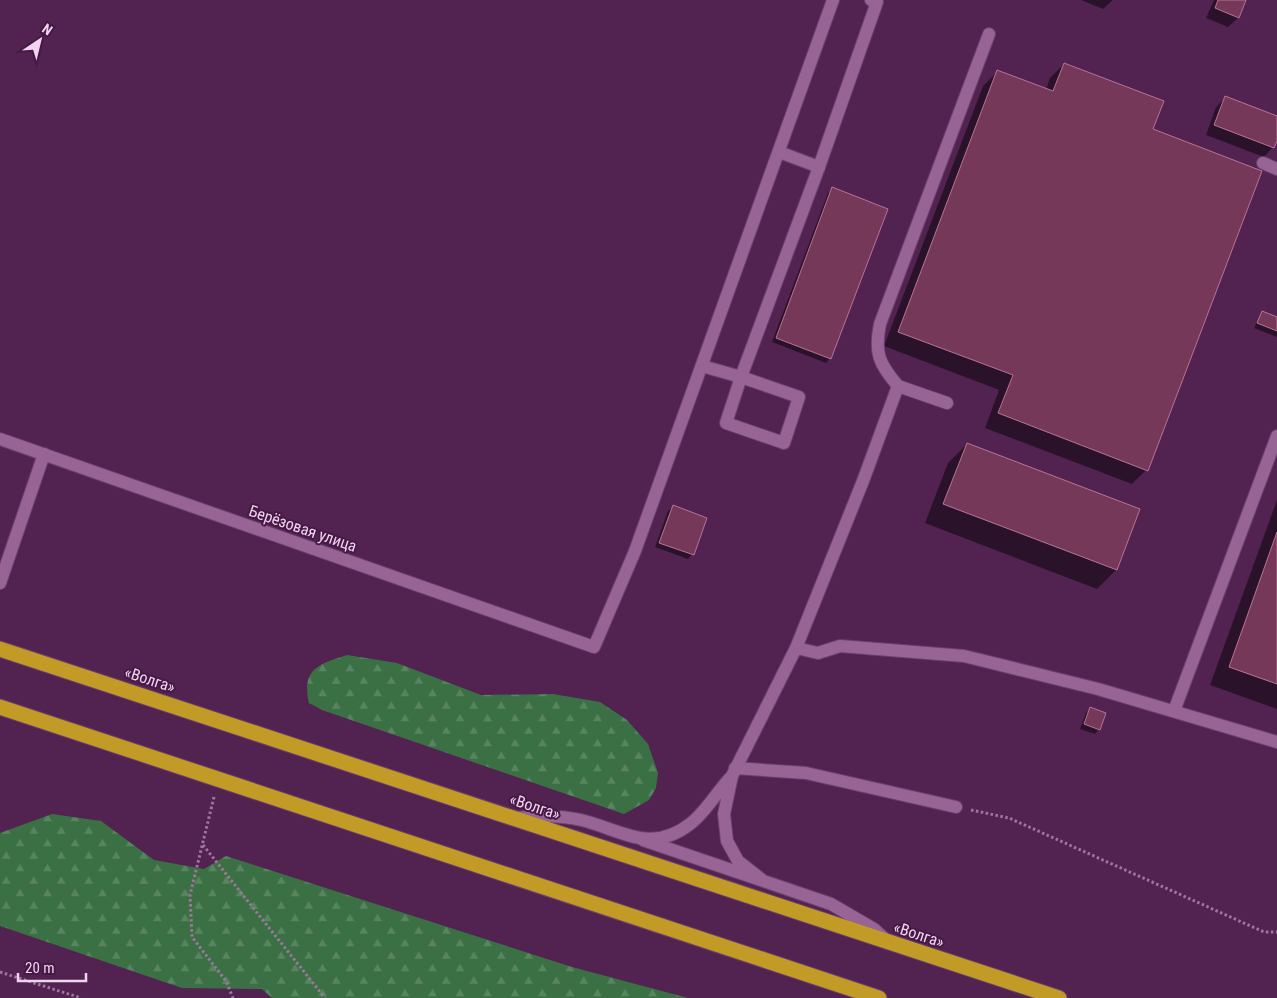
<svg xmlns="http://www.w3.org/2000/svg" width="1277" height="998" viewBox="0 0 1277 998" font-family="'Roboto Condensed',sans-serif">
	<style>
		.forest { fill: url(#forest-firs) }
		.shadow { fill: #0007 }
		.building { fill: #763859; stroke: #b87496 }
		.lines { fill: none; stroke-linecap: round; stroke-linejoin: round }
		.minor-casing { stroke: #6a416a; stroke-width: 14 }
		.highway-casing { stroke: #6a416a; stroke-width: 17 }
		.path { stroke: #9d779b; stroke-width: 3; stroke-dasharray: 2.5 2.5; stroke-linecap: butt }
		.minor { stroke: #986495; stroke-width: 12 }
		.highway { stroke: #c29b26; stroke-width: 15 }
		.labels { text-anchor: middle; stroke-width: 4; stroke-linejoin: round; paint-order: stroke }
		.street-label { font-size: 16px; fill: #f1d4ee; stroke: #471946 }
	</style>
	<defs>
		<pattern id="forest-firs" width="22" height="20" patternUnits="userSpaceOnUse" patternTransform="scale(1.25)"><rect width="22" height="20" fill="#3b7045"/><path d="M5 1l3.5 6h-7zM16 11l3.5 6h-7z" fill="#588460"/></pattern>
	</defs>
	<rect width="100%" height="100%" fill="#522351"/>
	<!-- forest -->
	<g class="forest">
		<path d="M347,655L397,663L481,695L553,694L600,702L627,720L648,744L658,773L656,788L649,800L624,814L322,710L309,703C301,669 319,664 347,655Z"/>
		<path d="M52,814L101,821L154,860L204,869L226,856L572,967L688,998H272L262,989L182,988L0,926V833Z"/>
	</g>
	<!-- shadow -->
	<g class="shadow">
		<path d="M1081,0H1113L1103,9Z"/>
		<path d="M1214,0H1245L1238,18L1228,27L1206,18Z"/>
		<path d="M1064,64L1152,130L1146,470L1132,484L985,428L999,390L884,346L983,86L998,71L1046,90L1050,78Z"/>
		<path d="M1226,97L1277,117V138L1273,147L1264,157L1206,135L1216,107Z"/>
		<path d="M833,189L830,358L826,363L772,342L828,193Z"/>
		<path d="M1262,312L1277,318V337L1254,328Z"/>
		<path d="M967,444L1139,510L1116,570L1097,589L925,523L948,463Z"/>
		<path d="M1277,500V709L1210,685Z"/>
		<path d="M673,507L692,554L688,559L655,547L668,511Z"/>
		<path d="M1090,708L1099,729L1095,734L1080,729L1086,713Z"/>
	</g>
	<!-- building -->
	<g class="building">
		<path d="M1218,0H1246L1239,18L1215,8Z"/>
		<path d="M1064,63L1164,101L1153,129L1262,171L1148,471L998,413L1013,375L898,332L997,70L1053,91Z"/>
		<path d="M1225,96L1277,116V141L1274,148L1214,125Z"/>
		<path d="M832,187L888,209L831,359L776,338Z"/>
		<path d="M1262,311L1277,317V331L1257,323Z"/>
		<path d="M967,443L1140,509L1117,570L943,504Z"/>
		<path d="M673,505L707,518L694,555L659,543Z"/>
		<path d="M1277,532V684L1229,667Z"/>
		<path d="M1090,707L1106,713L1100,730L1084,724Z"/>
	</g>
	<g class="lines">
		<!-- minor casing -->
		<g class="minor-casing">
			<g id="minor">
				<path d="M779,152L819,167L877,2L871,0"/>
				<path d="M1263,163L1277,169"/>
				<path d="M702,366L741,377L819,167"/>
				<path d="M741,377L799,397L784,443L726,423Z"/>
				<path d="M898,386C879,364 874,353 880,324L989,34"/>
				<path d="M0,439L594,647L635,551L833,0"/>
				<path d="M0,583L44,454"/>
				<path d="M796,648L818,653L840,646L964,656L1098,689L1277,742"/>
				<path d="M1174,711L1277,436"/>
				<path d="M735,768L806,773L956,807"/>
				<path d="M516,818C538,816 558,815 581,820C620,829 650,855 690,824C705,813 717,792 730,778"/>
				<path d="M643,840L831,904L874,929L886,940"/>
				<path d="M761,879L738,861L727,841L724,814L732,776L796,648L863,481L898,386L947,403"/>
			</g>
		</g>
		<!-- highway casing -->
		<g class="highway-casing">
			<g id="highway">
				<path d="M0,649L1059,998"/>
				<path d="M0,707L879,998"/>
			</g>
		</g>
		<!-- path -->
		<g class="path">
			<path d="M214,797L190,895L192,937L226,981L233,998"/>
			<path d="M971,810L1009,818L1264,932H1277"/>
			<path d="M203,845L325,998"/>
			<path d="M0,972L81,998"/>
		</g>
		<!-- minor -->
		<use href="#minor" class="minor"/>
		<!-- highway -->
		<use href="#highway" class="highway"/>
	</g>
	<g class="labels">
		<!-- street labels -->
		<g class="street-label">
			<text transform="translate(303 528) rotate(19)" y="6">Берёзовая улица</text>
			<text transform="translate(150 679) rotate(18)" y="6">«Волга»</text>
			<text transform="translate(535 806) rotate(18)" y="6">«Волга»</text>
			<text transform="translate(919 934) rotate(18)" y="6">«Волга»</text>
		</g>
	</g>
	<!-- north arrow -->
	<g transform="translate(40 40) rotate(35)" stroke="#471946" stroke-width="4" paint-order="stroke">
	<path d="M0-4L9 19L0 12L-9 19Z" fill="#f1d4ee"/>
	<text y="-8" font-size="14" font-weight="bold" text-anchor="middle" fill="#f1d4ee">N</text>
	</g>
	<!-- scale -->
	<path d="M18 973v8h68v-8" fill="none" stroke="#f1d4ee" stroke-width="2.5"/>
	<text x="25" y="973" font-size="15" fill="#f1d4ee" stroke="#471946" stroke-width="4" paint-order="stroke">20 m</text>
</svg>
